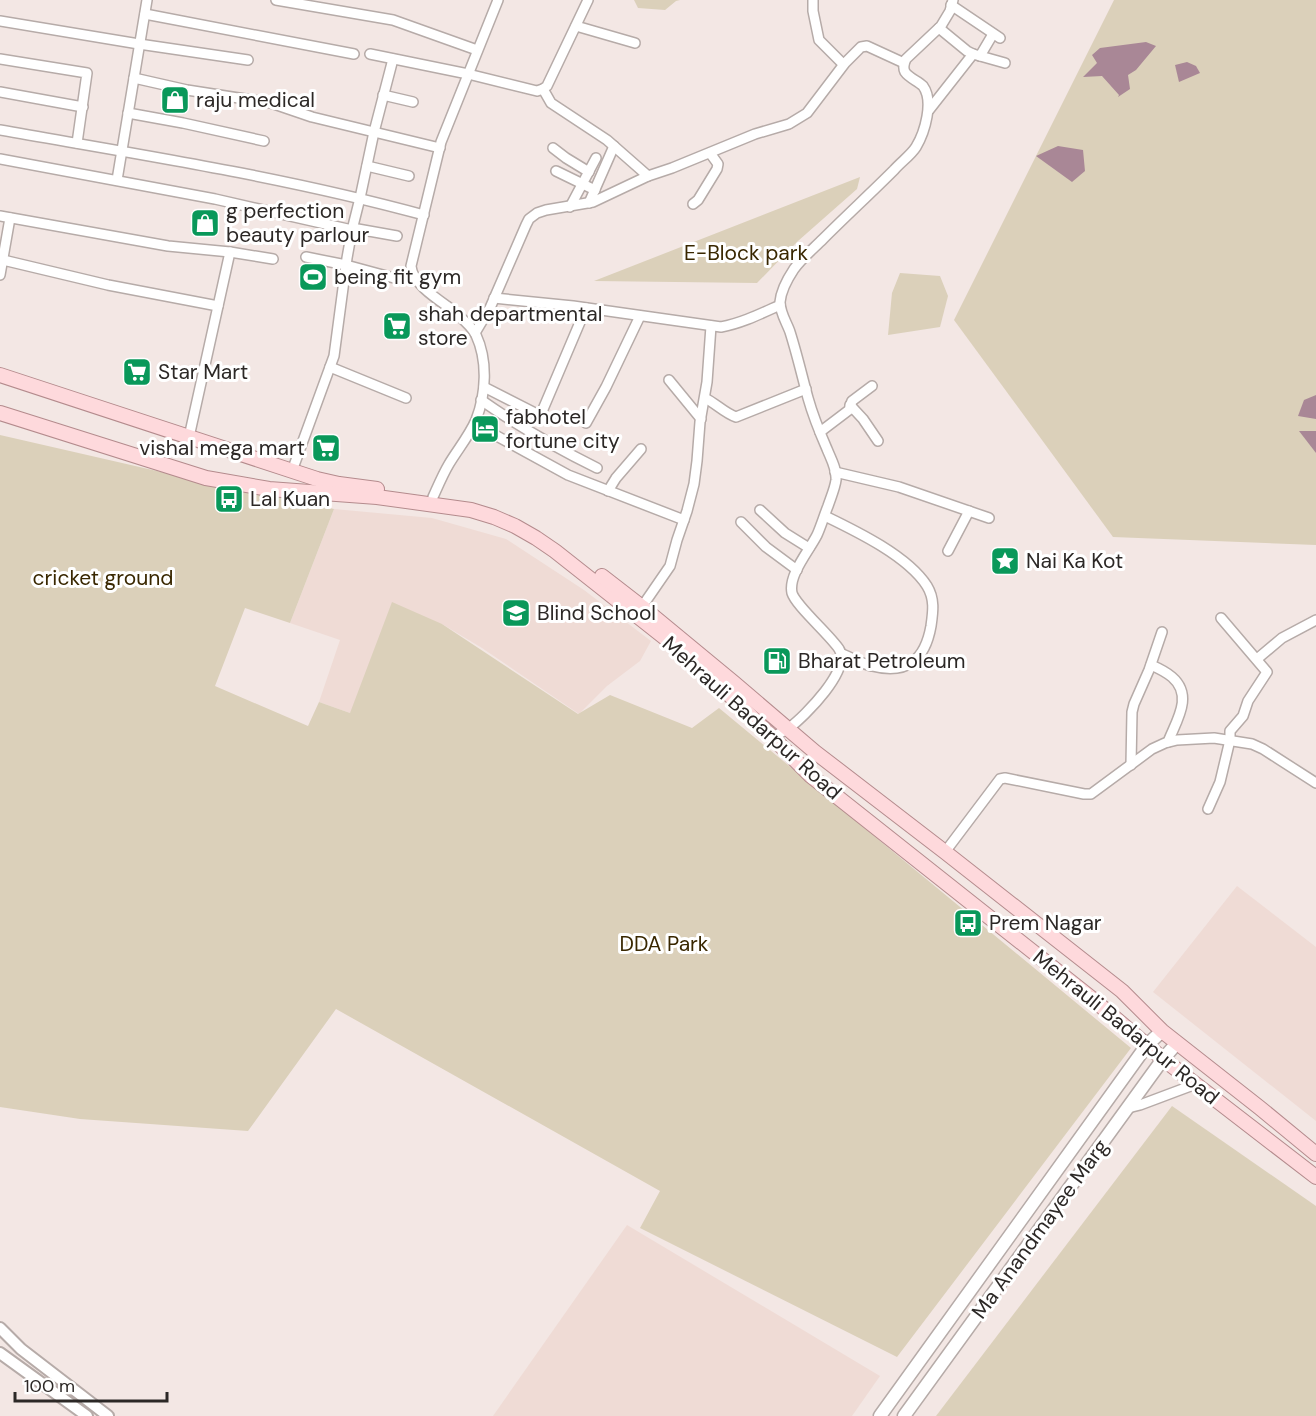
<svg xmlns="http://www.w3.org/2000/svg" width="1316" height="1416" viewBox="0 0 1316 1416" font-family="'DM Sans',sans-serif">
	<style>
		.built { fill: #efdbd5 }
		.green { fill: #dbd0ba }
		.water { fill: #a98796 }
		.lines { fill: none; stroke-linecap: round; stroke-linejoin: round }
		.minor-casing { stroke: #b6aba8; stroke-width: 12 }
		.tertiary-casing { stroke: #b6aba8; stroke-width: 14 }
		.secondary-casing { stroke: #b6aba8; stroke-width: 15 }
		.primary-casing { stroke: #b48b8d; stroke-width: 16 }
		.minor { stroke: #fff; stroke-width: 9 }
		.tertiary { stroke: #fff; stroke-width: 10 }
		.secondary { stroke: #fff; stroke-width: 12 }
		.primary { stroke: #fed9dc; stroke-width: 14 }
		.labels { text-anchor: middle; stroke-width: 6; stroke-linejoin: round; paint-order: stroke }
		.poi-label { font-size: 21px; fill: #2c2826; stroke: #fff; text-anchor: start }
		.park-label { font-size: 21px; fill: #392700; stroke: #fff }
		.street-label { font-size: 21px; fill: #2c2826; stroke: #fff }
	</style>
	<rect width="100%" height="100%" fill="#f3e7e4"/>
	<!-- built -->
	<g class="built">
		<path d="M334,509L432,518L506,539L584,590L651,641L640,661L607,686L579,714L482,648L442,624L350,713L319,702L340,640L290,623Z"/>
		<path d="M1237,886L1316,947V1121L1153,992Z"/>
		<path d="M627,1225L880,1376L852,1416H493Z"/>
	</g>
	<!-- green -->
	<g class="green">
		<path d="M634,0H680L676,1L665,10L638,8Z"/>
		<path d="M1114,0H1316V545L1113,537L954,320Z"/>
		<path d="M860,177L857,189L798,241L757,283L594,281Z"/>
		<path d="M900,273L940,276L948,296L940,327L888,335L892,293Z"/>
		<path d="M0,435L205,482L334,509L290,623L245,608L215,686L308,726L319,702L350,713L392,602L442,624L578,714L610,695L692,728L719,708L1131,1048L897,1357L640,1228L660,1191L336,1009L248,1131L80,1119L0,1107Z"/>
		<path d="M1172,1106L1316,1206V1416H936Z"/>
	</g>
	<!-- water -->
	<g class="water">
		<path d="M1146,42L1156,46L1136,70L1128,75L1130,89L1118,97L1119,95L1102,76L1083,77L1097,63L1092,55L1100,48Z"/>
		<path d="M1187,62L1196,66L1200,73L1179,82L1175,65Z"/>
		<path d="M1058,146L1083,150L1085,171L1072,182L1036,156Z"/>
		<path d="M1316,395V419L1298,416L1304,400Z"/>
		<path d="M1299,431H1316V453Z"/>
	</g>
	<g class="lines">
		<!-- minor casing -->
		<g class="minor-casing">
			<g id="minor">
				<path d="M276,0L393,20L477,50"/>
				<path d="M813,0V11L819,40L843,64"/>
				<path d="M951,5L1000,38"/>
				<path d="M145,14L354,54"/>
				<path d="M0,21L139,44L248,60"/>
				<path d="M576,26L635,43"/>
				<path d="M939,28L967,51L973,54L1005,63"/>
				<path d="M370,54L468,74L537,91L543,89L547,86L588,0"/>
				<path d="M980,56L993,34"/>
				<path d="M0,59L87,73L77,143"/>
				<path d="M134,78L187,90L271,103L312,117L440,148"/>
				<path d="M543,89L551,103L607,140L648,176"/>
				<path d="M0,92L83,107"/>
				<path d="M383,95L413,102"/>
				<path d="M929,110L973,54"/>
				<path d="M128,113L183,123L264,141"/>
				<path d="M0,130C142,155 285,177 424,215"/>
				<path d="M553,148L566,158L589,172"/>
				<path d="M0,159L215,199L352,230"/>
				<path d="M367,166L409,176"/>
				<path d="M556,171L595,190"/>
				<path d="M117,180L147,0"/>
				<path d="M589,203L614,146"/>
				<path d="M693,204L698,200L717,169L718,164L710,153"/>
				<path d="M570,207L596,158"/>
				<path d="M0,216L168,246L230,252L273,259"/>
				<path d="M352,228L397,236"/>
				<path d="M306,257L346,265L394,278"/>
				<path d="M3,260L108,285L218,306"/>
				<path d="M0,275L10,218"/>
				<path d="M494,298L573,306L721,327C742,323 760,314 780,305"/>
				<path d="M475,333L490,308L526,225L529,219L537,213L546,210L593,202L648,176L672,168L755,134L789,124L807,113L845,63L861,47L867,46L904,63"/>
				<path d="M330,367L406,398"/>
				<path d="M669,380L701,419"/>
				<path d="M484,387L539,415L541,414L586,308"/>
				<path d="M705,398C715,403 726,414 736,417L806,389"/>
				<path d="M481,400C518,426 557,448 597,468"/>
				<path d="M850,405L863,419L878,441"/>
				<path d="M586,423L606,387L640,316"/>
				<path d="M820,432L849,410L852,401L872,386"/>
				<path d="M495,435L568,475L684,520"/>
				<path d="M189,437L230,252"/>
				<path d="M292,471L334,356L347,258L352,230L360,198L374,132L393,59"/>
				<path d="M835,472L899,487L989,518"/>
				<path d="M608,491L616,478L641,449"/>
				<path d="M433,497C438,486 443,474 449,464C458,449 469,436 476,420C486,394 488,361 476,335C471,325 456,313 447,306C434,297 412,282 411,266L441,142L498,0"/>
				<path d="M760,510L785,533L809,548"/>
				<path d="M825,516C856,531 908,556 927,586C935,599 933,612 931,626C925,660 907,675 872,666C862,664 852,658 842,654"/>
				<path d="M741,522L766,547L797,570"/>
				<path d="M948,551L969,511"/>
				<path d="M639,611L670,566L677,540L687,511L694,484L697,461L700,422L707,382L711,326"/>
				<path d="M1257,659L1282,638L1316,620"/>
				<path d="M1151,665C1158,668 1166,672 1172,677C1194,696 1176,721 1168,742"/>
				<path d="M773,737C778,734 784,731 789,728C805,716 852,669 839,649C829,634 796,606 792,593C788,575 809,551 817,535C821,526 824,516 828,506C831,497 835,488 836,480C837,469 831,459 827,449C820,433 813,416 808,398C802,376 797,354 790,332C787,323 780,313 780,302C781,291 788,278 794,269C802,258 813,249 823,239C846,216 871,193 894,170C901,162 911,155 916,147C925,132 934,101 923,86C918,81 909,78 905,72C903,68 904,63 906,59L941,26L950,11L953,0"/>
				<path d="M1131,765L1132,712L1134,704L1149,670L1162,632"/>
				<path d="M1208,809L1220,782L1230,740V731L1243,716L1248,701L1267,672L1221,618"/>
				<path d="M945,852L1000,779L1005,778L1084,794H1091L1152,749L1165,743L1177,740L1214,738L1252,744L1263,749L1316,783"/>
				<path d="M1128,1108L1140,1105L1196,1084"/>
			</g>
		</g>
		<!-- tertiary casing -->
		<g class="tertiary-casing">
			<g id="tertiary">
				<path d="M0,1328L21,1349L108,1416"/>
				<path d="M0,1353L87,1416"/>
			</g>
		</g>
		<!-- secondary casing -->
		<g class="secondary-casing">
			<g id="secondary">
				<path d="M880,1416L1147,1045L1162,1031"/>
				<path d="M904,1416L1163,1059L1177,1043"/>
			</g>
		</g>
		<!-- primary casing -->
		<g class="primary-casing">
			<g id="primary">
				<path d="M0,375L317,479L339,484L377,489"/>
				<path d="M0,413L206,478L269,489L377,497L471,510L494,517L515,526L536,538L555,551L698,664L766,731L811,776L1095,1001L1163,1059L1316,1177"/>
				<path d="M602,576L642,607L734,683L815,752L945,852L1122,991L1162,1031L1260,1108L1316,1154"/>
			</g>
		</g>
		<!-- minor -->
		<use href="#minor" class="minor"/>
		<!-- tertiary -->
		<use href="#tertiary" class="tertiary"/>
		<!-- secondary -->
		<use href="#secondary" class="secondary"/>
		<!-- primary -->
		<use href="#primary" class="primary"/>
	</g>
	<!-- icons -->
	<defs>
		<g id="shop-square" transform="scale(1.5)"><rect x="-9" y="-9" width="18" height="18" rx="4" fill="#09985a" stroke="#fff"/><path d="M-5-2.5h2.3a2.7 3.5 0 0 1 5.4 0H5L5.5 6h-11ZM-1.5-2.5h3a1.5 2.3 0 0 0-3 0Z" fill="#fff"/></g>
		<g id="stadium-square" transform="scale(1.5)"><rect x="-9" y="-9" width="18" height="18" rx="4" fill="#09985a" stroke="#fff"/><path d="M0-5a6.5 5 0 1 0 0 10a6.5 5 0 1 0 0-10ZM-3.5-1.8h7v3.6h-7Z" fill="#fff"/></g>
		<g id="supermarket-square" transform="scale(1.5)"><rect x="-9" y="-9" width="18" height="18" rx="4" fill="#09985a" stroke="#fff"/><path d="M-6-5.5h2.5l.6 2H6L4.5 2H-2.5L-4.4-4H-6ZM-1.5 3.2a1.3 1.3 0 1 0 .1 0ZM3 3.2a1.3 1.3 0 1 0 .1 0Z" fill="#fff"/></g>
		<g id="hotel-square" transform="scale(1.5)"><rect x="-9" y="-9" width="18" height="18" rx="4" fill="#09985a" stroke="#fff"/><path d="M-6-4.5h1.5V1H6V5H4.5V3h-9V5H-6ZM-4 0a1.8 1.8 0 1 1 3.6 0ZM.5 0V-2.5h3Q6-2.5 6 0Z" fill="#fff"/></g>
		<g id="bus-square" transform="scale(1.5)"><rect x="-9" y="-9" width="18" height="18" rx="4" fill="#09985a" stroke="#fff"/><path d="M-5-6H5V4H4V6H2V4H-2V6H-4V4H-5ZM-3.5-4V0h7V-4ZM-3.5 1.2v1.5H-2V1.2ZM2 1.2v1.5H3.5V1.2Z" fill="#fff"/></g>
		<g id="sight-square" transform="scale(1.5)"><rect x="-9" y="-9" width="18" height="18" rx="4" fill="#09985a" stroke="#fff"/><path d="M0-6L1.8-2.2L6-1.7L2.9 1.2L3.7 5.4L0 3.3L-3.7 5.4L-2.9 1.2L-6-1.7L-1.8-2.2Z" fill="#fff"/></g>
		<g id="school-square" transform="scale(1.5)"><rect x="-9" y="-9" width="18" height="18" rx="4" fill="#09985a" stroke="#fff"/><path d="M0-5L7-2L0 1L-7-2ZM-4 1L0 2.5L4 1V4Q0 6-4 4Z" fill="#fff"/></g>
		<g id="fuel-square" transform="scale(1.5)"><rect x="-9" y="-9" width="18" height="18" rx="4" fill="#09985a" stroke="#fff"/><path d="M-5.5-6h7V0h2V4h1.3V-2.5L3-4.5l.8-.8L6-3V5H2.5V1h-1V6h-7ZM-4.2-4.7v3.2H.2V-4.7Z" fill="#fff"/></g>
	</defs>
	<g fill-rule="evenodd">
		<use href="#shop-square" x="175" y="100"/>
		<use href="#shop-square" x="205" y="223"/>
		<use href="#stadium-square" x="313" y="277"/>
		<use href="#supermarket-square" x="397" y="326"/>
		<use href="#supermarket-square" x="137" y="372"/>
		<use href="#hotel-square" x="485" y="429"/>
		<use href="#supermarket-square" x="326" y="448"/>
		<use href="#bus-square" x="229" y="499"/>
		<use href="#sight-square" x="1005" y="561"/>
		<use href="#school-square" x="516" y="613"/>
		<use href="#fuel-square" x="777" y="661"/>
		<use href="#bus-square" x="968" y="923"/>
	</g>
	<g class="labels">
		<!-- poi labels -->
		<g class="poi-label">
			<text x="196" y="107">raju medical</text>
			<text x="226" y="218">g perfection<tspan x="226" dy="24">beauty parlour</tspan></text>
			<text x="334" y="284">being fit gym</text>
			<text x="418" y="321">shah departmental<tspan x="418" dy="24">store</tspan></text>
			<text x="158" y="379">Star Mart</text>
			<text x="506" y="424">fabhotel<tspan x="506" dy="24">fortune city</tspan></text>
			<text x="305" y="455" text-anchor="end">vishal mega mart</text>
			<text x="250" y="506">Lal Kuan</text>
			<text x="1026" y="568">Nai Ka Kot</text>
			<text x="537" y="620">Blind School</text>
			<text x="798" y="668">Bharat Petroleum</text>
			<text x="989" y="930">Prem Nagar</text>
		</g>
		<!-- park labels -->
		<g class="park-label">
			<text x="746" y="260">E-Block park</text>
			<text x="103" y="585">cricket ground</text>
			<text x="664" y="951">DDA Park</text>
		</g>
		<!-- street labels -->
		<g class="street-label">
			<text transform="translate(752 718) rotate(42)" y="7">Mehrauli Badarpur Road</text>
			<text transform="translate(1126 1027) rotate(39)" y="7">Mehrauli Badarpur Road</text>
			<text transform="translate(1040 1229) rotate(-54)" y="7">Ma Anandmayee Marg</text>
		</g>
	</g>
	<!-- scale -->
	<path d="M15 1392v9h152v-9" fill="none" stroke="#2c2826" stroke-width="3"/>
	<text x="24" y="1392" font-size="18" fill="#2c2826" stroke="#ffffff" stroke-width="4.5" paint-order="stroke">100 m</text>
</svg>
